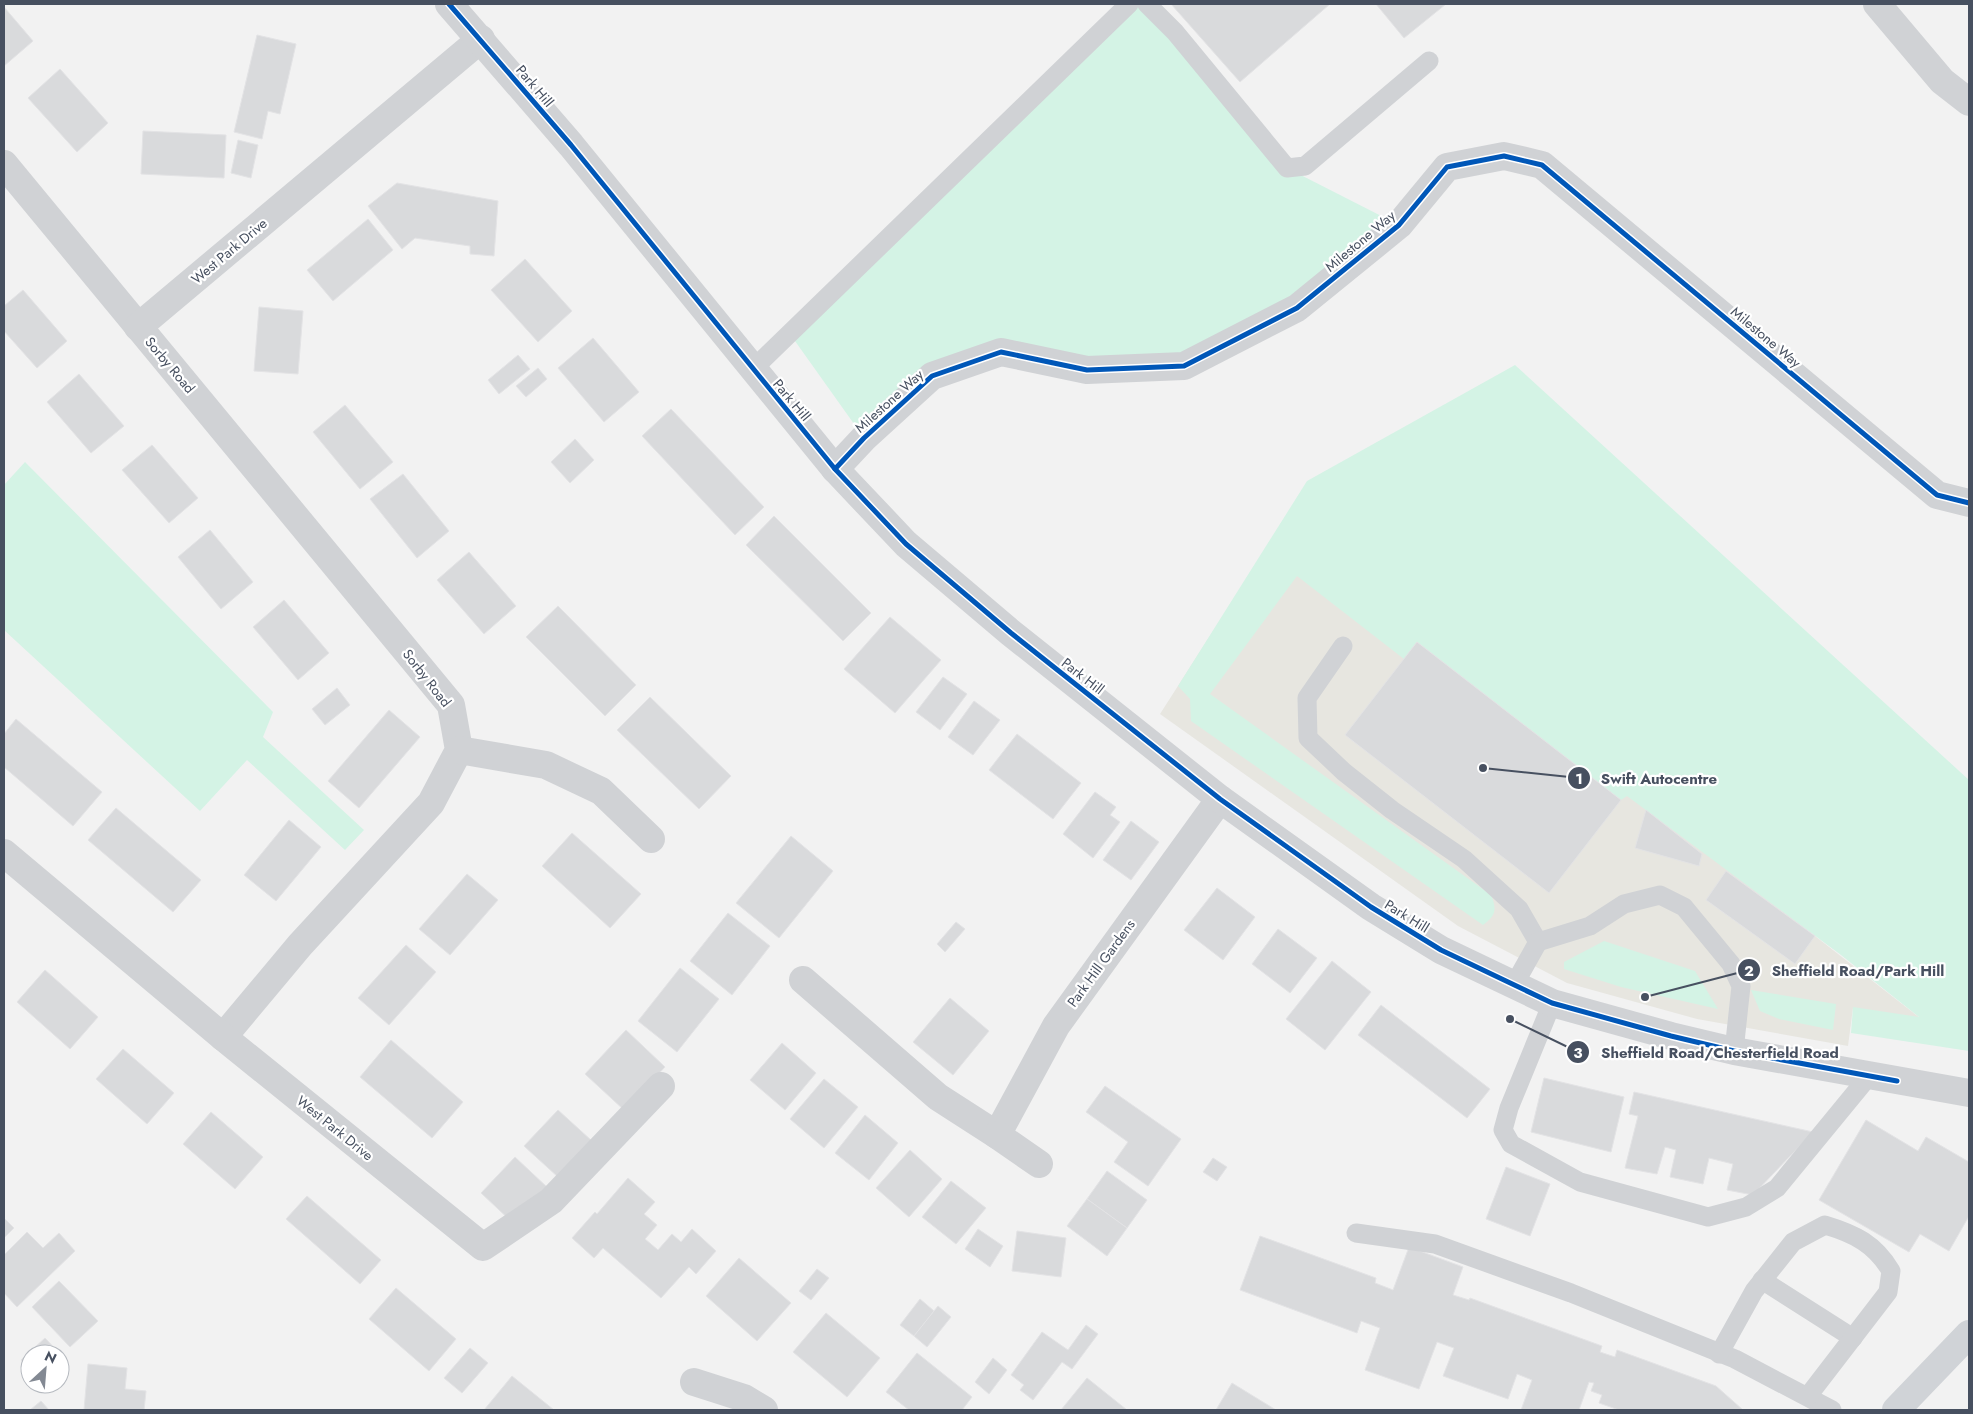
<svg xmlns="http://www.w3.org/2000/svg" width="1973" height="1414" viewBox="0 0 1973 1414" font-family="Jost,sans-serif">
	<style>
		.commercial { fill: #e7e6e0 }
		.green { fill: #d4f3e5 }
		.building { fill: #d9dadc; stroke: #e3e3e5 }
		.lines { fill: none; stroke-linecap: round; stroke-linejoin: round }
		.service { stroke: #d0d2d5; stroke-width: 19 }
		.minor { stroke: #d0d2d5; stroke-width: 28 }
		.tertiary { stroke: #d0d2d5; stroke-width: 28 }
		.secondary { stroke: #d0d3d7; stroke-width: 28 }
		.cycleway-casing { stroke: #fff; stroke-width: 8 }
		.cycleway { stroke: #0057b8; stroke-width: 5 }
		.labels { text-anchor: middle; stroke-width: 4.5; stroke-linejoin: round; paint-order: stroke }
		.street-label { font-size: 14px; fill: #475060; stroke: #fff }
		.leader { fill: none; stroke: #475060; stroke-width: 2 }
		.callout-dot { fill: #475060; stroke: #fff; stroke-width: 2 }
		.mark-label { font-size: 15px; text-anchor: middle; font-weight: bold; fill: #fff }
		.callout-label { font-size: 15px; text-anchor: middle; font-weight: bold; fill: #475060; stroke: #fff; stroke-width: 4.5; stroke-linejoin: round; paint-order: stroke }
	</style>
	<rect width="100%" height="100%" fill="#f2f2f2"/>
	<!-- commercial -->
	<path class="commercial" d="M1290,511L1815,936L1920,1018L1853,1008L1848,1046L1697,1019L1567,983L1458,926L1160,714Z"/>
	<!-- green -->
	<g class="green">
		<path d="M1129,4H1147L1287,168L1399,225L1184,366L1001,352L932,376L864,438L790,334Z"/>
		<path d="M1515,365L1969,780V1051L1851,1033L1853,1007L1919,1017L1841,955L1627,796L1621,800L1417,642L1404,659L1297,576L1210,694L1491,895C1497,909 1496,916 1483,925L1191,721L1190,699L1178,686L1307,481Z"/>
		<path d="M25,462L273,712L263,737L364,830L345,850L247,760L200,811L4,630V485Z"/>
		<path d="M1604,941L1695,971L1718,1009L1621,987L1564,969V962Z"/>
		<path d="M1751,990L1836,1004L1833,1030L1779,1019L1760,1011Z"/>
	</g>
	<!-- building -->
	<g class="building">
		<path d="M1171,4H1330L1240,82Z"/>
		<path d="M1376,4H1446L1404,38Z"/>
		<path d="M4,7L33,41L4,66Z"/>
		<path d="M257,35L296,44L280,114L268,111L262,139L234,132Z"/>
		<path d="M60,69L108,123L77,152L28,98Z"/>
		<path d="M143,131L226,135L224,178L141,174Z"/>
		<path d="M238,140L258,145L251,178L231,173Z"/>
		<path d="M397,183L498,201L494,256L470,254V246L415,238L402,249L368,206Z"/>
		<path d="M368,219L393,250L333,301L307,270Z"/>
		<path d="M525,259L572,311L538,342L491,290Z"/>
		<path d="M23,290L67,341L37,368L4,331V306Z"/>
		<path d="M259,307L303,311L298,374L254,371Z"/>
		<path d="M593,338L639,392L604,422L558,368Z"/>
		<path d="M518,355L530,369L499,394L488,380Z"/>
		<path d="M538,368L547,379L526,397L516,386Z"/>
		<path d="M79,374L124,426L91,453L47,402Z"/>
		<path d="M345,405L393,462L360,489L313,432Z"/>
		<path d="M671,409L764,507L735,535L642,436Z"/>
		<path d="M575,439L594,460L570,483L551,462Z"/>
		<path d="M152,445L198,498L169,523L122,470Z"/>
		<path d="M403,474L449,531L417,558L370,499Z"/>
		<path d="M774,516L871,613L843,641L746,545Z"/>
		<path d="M210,530L253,582L221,609L178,557Z"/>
		<path d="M469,552L516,606L484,634L437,580Z"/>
		<path d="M284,600L329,653L298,680L253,627Z"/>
		<path d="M558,606L636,685L605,716L526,637Z"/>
		<path d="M890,617L941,660L895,713L844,669Z"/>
		<path d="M1417,642L1621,800L1549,893L1345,735Z"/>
		<path d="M943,677L967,694L940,730L916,712Z"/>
		<path d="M337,688L350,705L325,725L312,709Z"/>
		<path d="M650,697L731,776L699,809L617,730Z"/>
		<path d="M974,701L1000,720L973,755L948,737Z"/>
		<path d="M389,710L420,737L359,808L328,781Z"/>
		<path d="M16,719L102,792L73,826L4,767V734Z"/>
		<path d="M1017,734L1081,783L1053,819L989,770Z"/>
		<path d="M1095,792L1116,807L1110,815L1120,822L1093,858L1063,834Z"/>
		<path d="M116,808L201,880L173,912L88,840Z"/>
		<path d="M1646,810L1702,854L1699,866L1635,848Z"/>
		<path d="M289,820L321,847L276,901L244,875Z"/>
		<path d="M1131,821L1159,842L1131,880L1103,860Z"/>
		<path d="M572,833L641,894L610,928L542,866Z"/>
		<path d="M791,836L833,871L779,938L736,903Z"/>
		<path d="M1726,871L1815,936L1795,964L1706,900Z"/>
		<path d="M467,874L498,900L450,955L419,929Z"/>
		<path d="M1217,888L1255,917L1223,960L1184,930Z"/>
		<path d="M728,913L770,946L732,995L690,961Z"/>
		<path d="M956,922L965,929L945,952L937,944Z"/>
		<path d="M1278,929L1317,958L1290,993L1252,964Z"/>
		<path d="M406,945L436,972L389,1025L358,998Z"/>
		<path d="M1332,961L1371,992L1325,1050L1286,1019Z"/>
		<path d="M680,968L719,999L677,1052L638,1021Z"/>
		<path d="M45,970L98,1017L70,1049L17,1002Z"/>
		<path d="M950,998L989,1031L953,1075L913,1042Z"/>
		<path d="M1381,1005L1490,1089L1467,1118L1358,1035Z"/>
		<path d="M626,1030L665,1067L624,1110L585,1074Z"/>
		<path d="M391,1040L463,1102L432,1138L360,1077Z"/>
		<path d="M782,1043L816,1073L785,1110L750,1080Z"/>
		<path d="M123,1049L174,1093L147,1124L96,1079Z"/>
		<path d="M1544,1078L1624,1097L1611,1152L1531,1132Z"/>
		<path d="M824,1079L858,1107L824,1148L790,1119Z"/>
		<path d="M1105,1086L1181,1139L1148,1186L1114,1162L1128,1142L1086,1112Z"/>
		<path d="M1634,1092L1813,1132L1753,1195L1727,1190L1733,1164L1709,1158L1703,1184L1670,1177L1676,1150L1665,1147L1657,1174L1625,1168L1638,1116L1629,1114Z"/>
		<path d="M558,1110L592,1141L558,1177L524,1146Z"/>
		<path d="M211,1112L263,1157L235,1189L183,1144Z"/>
		<path d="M865,1115L898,1143L869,1180L835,1153Z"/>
		<path d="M1866,1120L1918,1151L1926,1137L1969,1162V1216L1949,1251L1920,1234L1909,1252L1819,1200Z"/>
		<path d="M910,1150L942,1179L909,1217L876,1188Z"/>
		<path d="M515,1157L548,1188L514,1224L481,1193Z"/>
		<path d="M1213,1158L1227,1167L1217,1181L1203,1172Z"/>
		<path d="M1506,1167L1550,1184L1530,1236L1486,1219Z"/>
		<path d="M1107,1171L1147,1200L1127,1228L1087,1199Z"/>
		<path d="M628,1178L655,1202L644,1214L657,1225L645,1239L658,1250L672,1234L681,1242L692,1229L716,1251L696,1274L689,1267L661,1298L603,1248L594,1258L572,1238L595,1212L597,1214Z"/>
		<path d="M951,1181L986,1208L956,1244L922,1217Z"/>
		<path d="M307,1196L381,1260L360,1284L286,1219Z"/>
		<path d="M1087,1199L1127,1228L1107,1256L1067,1226Z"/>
		<path d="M4,1218L14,1228L4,1238Z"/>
		<path d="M978,1229L1003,1246L990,1267L965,1249Z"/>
		<path d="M1017,1231L1066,1238L1061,1277L1012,1271Z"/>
		<path d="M27,1232L43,1248L59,1233L75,1251L17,1307L4,1293V1255Z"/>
		<path d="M1260,1236L1376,1278L1375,1283L1393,1290L1409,1247L1463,1267L1453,1295L1469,1300L1470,1298L1602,1346L1600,1352L1615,1357L1617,1350L1716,1386L1743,1410H1619L1599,1403L1602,1395L1591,1391L1594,1383L1589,1382L1579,1410H1521L1532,1380L1517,1374L1508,1399L1443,1376L1454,1348L1437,1342L1419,1389L1365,1370L1380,1328L1361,1321L1357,1333L1240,1290Z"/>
		<path d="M739,1258L791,1303L757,1341L706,1296Z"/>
		<path d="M817,1269L829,1278L811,1300L799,1291Z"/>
		<path d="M59,1281L98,1321L70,1347L32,1307Z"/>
		<path d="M396,1288L456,1339L429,1371L369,1319Z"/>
		<path d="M920,1299L934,1311L914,1336L900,1325Z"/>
		<path d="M938,1306L951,1317L927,1347L914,1336Z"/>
		<path d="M826,1313L880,1358L847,1397L793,1352Z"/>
		<path d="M1086,1325L1098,1334L1072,1369L1062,1362L1033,1400L1020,1390L1024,1385L1011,1375L1042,1332L1068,1350Z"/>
		<path d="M45,1338L60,1354H30V1370L21,1360Z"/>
		<path d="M470,1348L488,1363L462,1393L444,1378Z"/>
		<path d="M917,1353L972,1397L962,1410H909L886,1392Z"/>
		<path d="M993,1358L1007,1370L989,1394L975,1382Z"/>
		<path d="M88,1364L127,1368L125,1389L146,1391L144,1410H84Z"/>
		<path d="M512,1376L554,1410H484Z"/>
		<path d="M1087,1378L1127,1410H1061Z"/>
		<path d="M1232,1383L1276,1410H1216Z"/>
		<path d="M41,1401L49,1410H30Z"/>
	</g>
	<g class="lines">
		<!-- service -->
		<g class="service">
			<path d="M1147,4L1175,32L1287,168L1305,166L1429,61"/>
			<path d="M752,370L1129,4"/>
			<path d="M1343,646L1307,698L1308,738L1344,772L1392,810L1464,859L1519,909L1538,942L1514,985"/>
			<path d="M1538,942L1590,926L1624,904L1660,895L1684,907L1731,964L1741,986L1734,1051"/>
			<path d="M1552,1003L1509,1108L1503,1130L1511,1144L1580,1182L1708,1217L1746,1207L1777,1188L1869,1076"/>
			<path d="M1356,1233L1435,1244L1571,1293L1735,1359L1832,1410"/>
			<path d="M1762,1280L1853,1338"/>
			<path d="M1719,1354L1754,1291L1793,1242L1825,1225C1855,1234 1875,1244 1891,1271L1888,1292L1808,1396"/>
		</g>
		<!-- minor -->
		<g class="minor">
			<path d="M1877,4L1942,81L1969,102"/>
			<path d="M4,164L451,705L459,750L431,803L300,945L223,1037"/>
			<path d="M138,327L481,39"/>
			<path d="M835,469L864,438L932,376L1001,352L1087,370L1184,366L1297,308L1399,225L1447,167L1504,156L1542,165L1937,495L1969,503"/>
			<path d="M459,750L546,765L601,791L651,839"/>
			<path d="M4,853L223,1037L483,1247L551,1201L661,1086"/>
			<path d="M803,980L938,1097L997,1135L1056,1026L1220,799"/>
			<path d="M997,1135L1039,1164"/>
			<path d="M694,1382L744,1398L764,1410"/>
		</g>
		<!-- tertiary -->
		<path class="tertiary" d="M449,4L571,145L835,469L906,544L1011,633L1220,799L1371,907L1441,950L1552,1003L1671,1036L1734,1051L1969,1093"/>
		<!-- secondary -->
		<path class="secondary" d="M1896,1410L1969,1334"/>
		<!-- cycleway casing -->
		<g class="cycleway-casing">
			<g id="cycleway">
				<path d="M449,4L571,145L835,469L906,544L1011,633L1220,799L1371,907L1441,950L1552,1003L1671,1036L1734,1051L1897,1081"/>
				<path d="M835,469L864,438L932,376L1001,352L1087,370L1184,366L1297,308L1399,225L1447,167L1504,156L1542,165L1937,495L1969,503"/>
			</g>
		</g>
		<!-- cycleway -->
		<use href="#cycleway" class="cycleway"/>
	</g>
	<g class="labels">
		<!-- street labels -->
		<g class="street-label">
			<text transform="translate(535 86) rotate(50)" y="5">Park Hill</text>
			<text transform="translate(1360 241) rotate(-40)" y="5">Milestone Way</text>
			<text transform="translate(229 251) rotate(-40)" y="5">West Park Drive</text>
			<text transform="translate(1766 337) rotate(40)" y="5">Milestone Way</text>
			<text transform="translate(170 365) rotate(50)" y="5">Sorby Road</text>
			<text transform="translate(792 400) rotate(50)" y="5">Park Hill</text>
			<text transform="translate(889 401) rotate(-42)" y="5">Milestone Way</text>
			<text transform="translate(1083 676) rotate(38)" y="5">Park Hill</text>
			<text transform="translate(427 678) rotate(52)" y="5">Sorby Road</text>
			<text transform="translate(1407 916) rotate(32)" y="5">Park Hill</text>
			<text transform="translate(1101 963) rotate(-54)" y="5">Park Hill Gardens</text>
			<text transform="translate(335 1128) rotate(39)" y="5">West Park Drive</text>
		</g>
	</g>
	<!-- callouts -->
	<path class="leader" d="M1483 768L1579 778M1645 997L1749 970M1510 1019L1578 1052"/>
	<g class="callout-dot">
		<circle cx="1483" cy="768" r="5"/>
		<circle cx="1645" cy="997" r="5"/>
		<circle cx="1510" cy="1019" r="5"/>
		<circle cx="1579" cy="778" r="12"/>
		<circle cx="1749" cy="970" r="12"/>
		<circle cx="1578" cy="1052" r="12"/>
	</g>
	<g class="mark-label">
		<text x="1579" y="784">1</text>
		<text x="1749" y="976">2</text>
		<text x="1578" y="1058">3</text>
	</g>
	<g class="callout-label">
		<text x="1659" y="784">Swift Autocentre</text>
		<text x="1858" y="976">Sheffield Road/Park Hill</text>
		<text x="1720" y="1058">Sheffield Road/Chesterfield Road</text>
	</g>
	<!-- border -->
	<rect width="1973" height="1414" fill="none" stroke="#475060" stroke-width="10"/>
	<!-- north arrow -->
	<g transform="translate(45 1369) rotate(26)"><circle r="24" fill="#ffffff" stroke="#b5b9bf"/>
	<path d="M0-4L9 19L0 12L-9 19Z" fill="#838993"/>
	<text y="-8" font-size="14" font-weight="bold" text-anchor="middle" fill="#475060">N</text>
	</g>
</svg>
